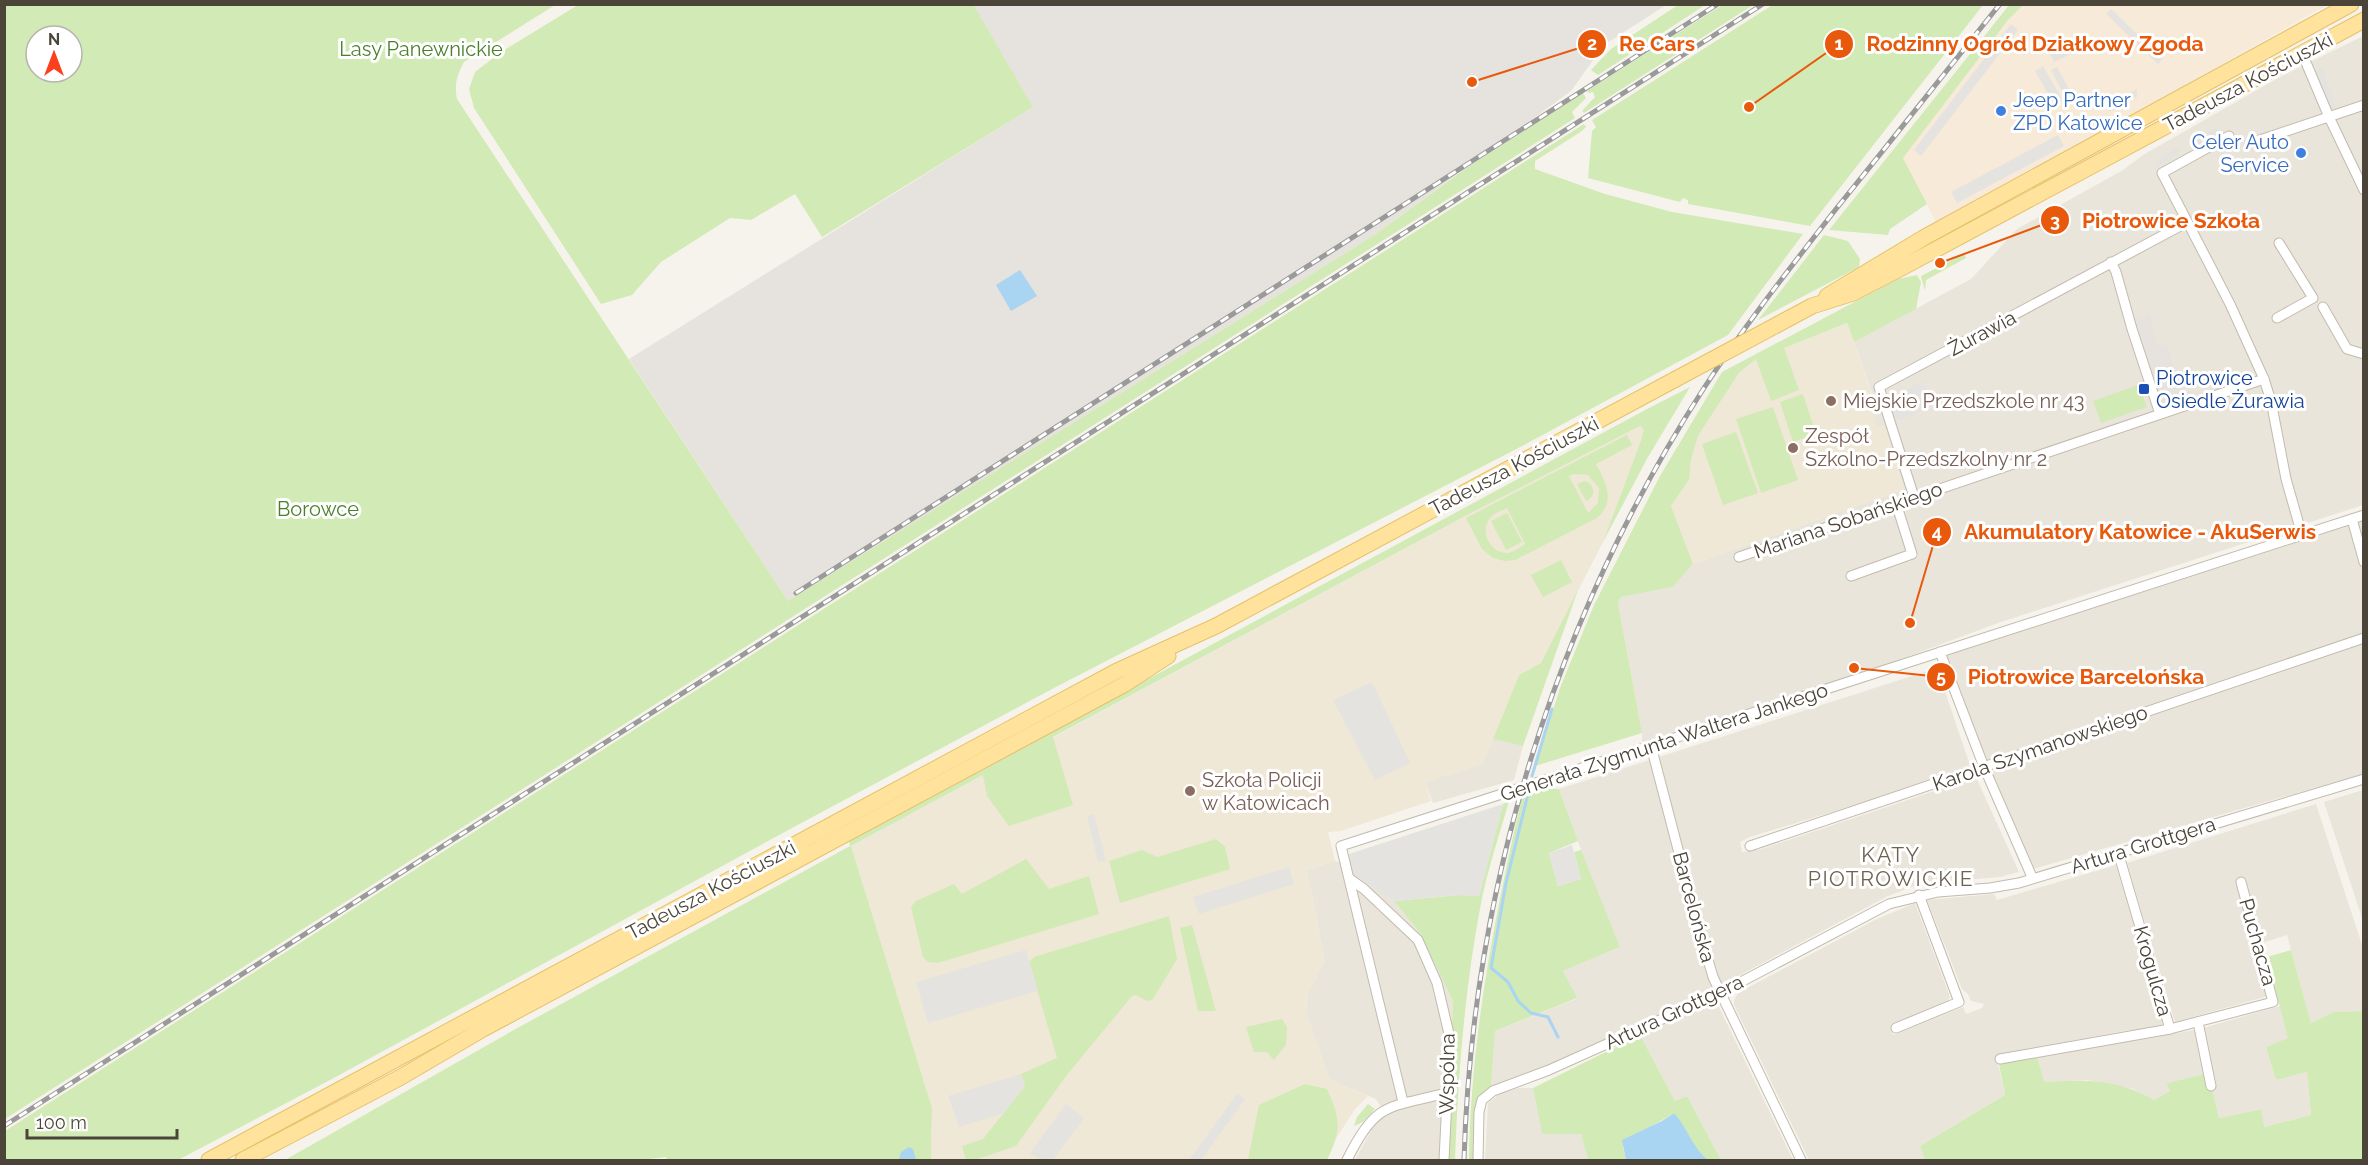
<svg xmlns="http://www.w3.org/2000/svg" width="2368" height="1165" viewBox="0 0 2368 1165" font-family="Raleway,sans-serif">
	<style>
		.residential { fill: #eae5da }
		.commercial { fill: #f7ead8 }
		.industrial { fill: #e6e2dd }
		.education { fill: #efe8d6 }
		.green { fill: #d2eab5; fill-rule: evenodd }
		.parking { fill: #e5e3e0 }
		.water { fill: #a9d4f2 }
		.lines { fill: none; stroke-linecap: round; stroke-linejoin: round }
		.stream { stroke: #a9d4f2; stroke-width: 3 }
		.street-casing { stroke: #c2bbae; stroke-width: 11 }
		.primary-casing { stroke: #e6c16a; stroke-width: 17 }
		.street { stroke: #fff; stroke-width: 9 }
		.primary { stroke: #ffe39c; stroke-width: 15 }
		.rail-casing { stroke: #9a9a9a; stroke-width: 5 }
		.rail { stroke: #fff; stroke-width: 3; stroke-dasharray: 9; stroke-linecap: butt }
		.primary-bridge-casing { stroke: #e6c16a; stroke-width: 17; stroke-linecap: butt }
		.primary-bridge { stroke: #ffe39c; stroke-width: 15 }
		.shop-dot { fill: #3f7fe0; stroke: #fff; stroke-width: 2 }
		.transit-dot { fill: #1a4fb4; stroke: #fff; stroke-width: 2 }
		.education-dot { fill: #8d6e63; stroke: #fff; stroke-width: 2 }
		.labels { text-anchor: middle; stroke-width: 6; stroke-linejoin: round; paint-order: stroke }
		.park-label { font-size: 20px; fill: #4a7f2a; stroke: #fff }
		.street-label { font-size: 20px; fill: #4b4439; stroke: #fff }
		.shop-label { font-size: 20px; fill: #366cbe; stroke: #fff; text-anchor: start }
		.transit-label { font-size: 20px; fill: #164399; stroke: #fff; text-anchor: start }
		.education-label { font-size: 20px; fill: #785e54; stroke: #fff; text-anchor: start }
		.neighbourhood-label { font-size: 21px; letter-spacing: 1.5px; fill: #6e6250; stroke: #fff }
		.leader { fill: none; stroke: #e8590c; stroke-width: 2 }
		.callout-dot { fill: #e8590c; stroke: #fff; stroke-width: 2 }
		.mark-label { font-size: 18px; text-anchor: middle; font-weight: bold; fill: #fff }
		.callout-label { font-size: 21px; text-anchor: middle; font-weight: bold; fill: #e8590c; stroke: #fff; stroke-width: 6; stroke-linejoin: round; paint-order: stroke }
	</style>
	<rect width="100%" height="100%" fill="#f6f3ec"/>
	<!-- residential -->
	<g class="residential">
		<path d="M2363,36V505L1998,623L1853,677L1642,745V733L1618,603L1621,597L1673,587L1693,564L1904,489L1884,426L1877,428L1870,407L1876,404L1854,342L1971,279L2017,229L2123,170L2143,155L2278,78Z"/>
		<path d="M2363,521V774L2033,869L1983,752L1947,655Z"/>
		<path d="M1937,668L1970,765L1868,801L1750,837L1740,842L1742,852L1762,849L1976,777L2019,872L2000,877L1920,884L1888,896L1703,995L1547,1067L1491,1088L1495,1031L1576,999L1563,971L1620,947L1594,885L1559,789Z"/>
		<path d="M1493,739L1523,746L1514,780L1433,803L1425,782L1482,764Z"/>
		<path d="M2363,790H2364L2363,921L2324,802Z"/>
		<path d="M2316,804L2363,948V1011L2334,1012L2311,1023L2287,935L2262,943L2243,879L2268,996L2175,1022L2127,863Z"/>
		<path d="M1335,861L1348,864L1351,874L1394,901L1420,933L1453,1001L1446,1160H1355L1372,1129L1385,1113L1376,1099L1330,1080L1306,1014L1307,995L1324,962L1313,898L1306,870Z"/>
		<path d="M2116,865L2163,1022L2162,1025L2158,1028L2134,1033L2130,1030L1996,1055L2005,1095L1920,1146L1925,1160H1809L1734,1005V1000L1738,993L1875,920L1915,903L1950,997L1945,1006L1891,1027L1893,1035L1963,1007L1966,1014L1982,1008L1984,1004L1971,1001L1968,994L1962,989L1927,900L1994,894L1997,900Z"/>
		<path d="M1716,1001L1793,1160H1721L1687,1096L1675,1101L1640,1035Z"/>
		<path d="M2280,1006L2289,1038L2266,1047L2276,1080L2307,1072L2311,1115L2263,1127L2260,1109L2219,1118L2212,1088L2216,1087L2203,1028Z"/>
		<path d="M2195,1030L2205,1074L2168,1083L2170,1091L2154,1100L2133,1089L2087,1080L2043,1082L2037,1057Z"/>
		<path d="M1518,1088H1533L1542,1133L1581,1134L1588,1160H1485L1488,1103L1501,1093Z"/>
	</g>
	<!-- commercial -->
	<path class="commercial" d="M2023,5H2327L1937,224L1903,158L2008,20Z"/>
	<!-- industrial -->
	<g class="industrial">
		<path d="M973,5H1666L1604,45L1571,91L1374,235L788,601L629,359L1033,107Z"/>
		<path d="M2150,315L2158,347L2167,344L2183,397L2163,404L2134,319Z"/>
	</g>
	<!-- education -->
	<g class="education">
		<path d="M1847,323L1876,405L1870,407L1877,428L1884,426L1904,489L1693,564L1671,506L1689,480L1691,460L1698,436L1739,373L1756,359Z"/>
		<path d="M1640,426L1644,430L1641,440L1603,542L1541,663L1519,675L1483,764L1425,782L1431,801L1341,831L1328,832L1335,861L1306,870L1313,898L1324,962L1307,995L1306,1014L1330,1080L1368,1096L1355,1109L1337,1137L1327,1160H931L932,1108L851,846L1471,513Z"/>
	</g>
	<!-- green -->
	<g class="green">
		<path d="M973,4L1033,107L822,237L795,194L751,220L730,218L661,262L632,295L601,304L474,108L469,89L475,72L501,52L578,5Z"/>
		<path d="M1724,4L1753,5L1584,113L1582,111L1595,97L1593,92L1589,93L1587,91Z"/>
		<path d="M1774,4L1983,5L1810,226L1688,204V200L1683,198L1680,202L1588,178L1592,131L1596,127L1592,120Z"/>
		<path d="M2010,4L2023,5L2008,20L1903,158L1927,204L1890,229L1888,235L1829,230Z"/>
		<path d="M4,5H555L464,62C457,75 454,85 457,99L788,601L1374,235L1468,167L1583,93L1586,98L1572,112L1575,118L5,1119ZM36,36H72V72H36Z"/>
		<path d="M1678,5H1705L1598,75L1591,70L1611,49Z"/>
		<path d="M1584,124L1586,127L1582,131L1535,161V169L1605,194L1672,212L1803,234L1728,335L1524,445L1054,688L792,828L332,1079L178,1160H5V1131Z"/>
		<path d="M1824,235L1848,241L1860,259L1859,267L1758,320Z"/>
		<path d="M1964,254L1966,258L1926,280L1925,291L1921,276Z"/>
		<path d="M1917,275L1921,282L1916,309L1854,342L1847,323L1784,348L1799,390L1771,401L1756,359L1739,373L1698,436L1691,460L1689,480L1671,506L1693,564L1673,587L1621,597L1618,603L1642,733L1535,766L1560,688L1594,605L1660,476L1722,372L1898,279Z"/>
		<path d="M2138,385L2147,407L2101,423L2093,401Z"/>
		<path d="M1690,387L1648,457L1603,542L1641,440L1644,430L1640,426L1471,513L1053,737L1073,805L1009,826L987,796L983,775L851,846L932,1108L931,1160H667L666,1157L640,1160H285L512,1031L850,846L849,841L1647,409Z"/>
		<path d="M1803,394L1816,434L1793,442L1780,402Z"/>
		<path d="M1773,407L1798,480L1761,493L1736,419Z"/>
		<path d="M1736,432L1758,493L1723,505L1702,444Z"/>
		<path d="M1627,435L1632,445L1596,464C1606,483 1616,501 1597,518L1515,560L1505,561L1493,558L1482,549L1466,518ZM1574,474L1588,475L1599,488L1598,503L1588,513L1569,476ZM1507,508L1525,544C1520,547 1514,552 1508,553C1490,554 1479,531 1490,518C1494,513 1501,511 1507,508Z"/>
		<path d="M1585,481C1596,486 1596,496 1586,501L1577,484Z"/>
		<path d="M1507,513L1522,542L1506,550L1491,521Z"/>
		<path d="M1561,560L1572,582L1543,597L1531,575Z"/>
		<path d="M1578,590L1523,746L1493,739L1519,675L1541,663Z"/>
		<path d="M1549,788L1559,789L1578,841L1549,853L1558,886L1581,879L1574,852L1581,850L1620,947L1563,971L1577,998L1495,1031L1491,1088L1481,1095L1478,1105L1475,1160H1469C1471,1035 1494,919 1522,797Z"/>
		<path d="M1509,801C1500,833 1489,865 1482,898C1465,985 1458,1072 1455,1160H1446L1453,1001L1420,933L1394,901L1460,895L1479,896L1503,804Z"/>
		<path d="M1216,839L1225,847L1230,869L1120,903L1109,861L1142,850L1157,857Z"/>
		<path d="M1026,859L1049,889L1089,876L1099,914L938,963L928,962L923,957L911,907L916,901L954,884L962,894Z"/>
		<path d="M1169,916L1177,959L1153,999L1147,1001L1136,995L1132,996L1066,1076L1016,1146L975,1160H966L962,1146L983,1139L1025,1086L1021,1074L1057,1058L1029,962L1034,957Z"/>
		<path d="M1192,925L1216,1011H1198L1180,928Z"/>
		<path d="M2291,950L2311,1023L2334,1012L2363,1011V1160H1925L1920,1146L2005,1095L1999,1064L2037,1057L2044,1082C2088,1080 2114,1078 2154,1100L2170,1091L2167,1083L2205,1074L2208,1089L2212,1088L2219,1118L2261,1109L2264,1127L2311,1115L2307,1072L2276,1080L2266,1047L2288,1038L2267,957Z"/>
		<path d="M1282,1019L1287,1027L1286,1045L1274,1060L1267,1052H1254L1246,1027Z"/>
		<path d="M1640,1035L1675,1101L1687,1096L1721,1160H1708C1690,1145 1689,1129 1673,1114C1655,1124 1638,1133 1623,1147L1626,1160H1588L1581,1134H1542L1533,1088Z"/>
		<path d="M1305,1084L1327,1089C1341,1120 1341,1130 1327,1160H1248L1259,1105Z"/>
		<path d="M1368,1104L1375,1109L1363,1122L1354,1126L1357,1117Z"/>
	</g>
	<!-- parking -->
	<g class="parking">
		<path d="M2111,9L2163,59L2158,64L2106,14Z"/>
		<path d="M2011,24L2018,30L1921,156L1914,150Z"/>
		<path d="M2073,43L2077,51L2054,62L2050,54Z"/>
		<path d="M2043,66L2063,101L2055,106L2035,71Z"/>
		<path d="M2057,67L2075,100L2068,103L2051,70Z"/>
		<path d="M2322,67L2336,106L2330,109L2315,70Z"/>
		<path d="M2137,89V97L2109,112V104Z"/>
		<path d="M2217,127L2221,133L2193,149L2190,143Z"/>
		<path d="M2058,135L2064,146L1957,203L1951,192Z"/>
		<path d="M2177,147L2180,153L2160,165L2157,159Z"/>
		<path d="M1923,381L1931,403L1915,411L1917,415L1901,420L1896,417L1892,409L1896,406L1894,397Z"/>
		<path d="M1372,682L1410,763L1375,780L1333,700Z"/>
		<path d="M1503,804L1479,896L1460,895L1394,901L1351,874L1349,854Z"/>
		<path d="M1094,814L1106,861L1098,862L1087,816Z"/>
		<path d="M1572,845L1581,879L1558,886L1549,853Z"/>
		<path d="M1289,867L1294,884L1199,914L1193,897Z"/>
		<path d="M1026,950L1038,991L928,1023L916,982Z"/>
		<path d="M1021,1074L1025,1086L1004,1113L959,1127L948,1096Z"/>
		<path d="M1237,1094L1245,1099L1201,1160H1189Z"/>
		<path d="M1066,1104L1084,1118L1053,1160H1041L1030,1153Z"/>
	</g>
	<!-- water -->
	<g class="water">
		<path d="M1020,270L1037,296L1011,311L996,285Z"/>
		<path d="M1673,1114H1675C1689,1131 1691,1145 1708,1160H1626L1622,1140L1662,1121Z"/>
		<path d="M909,1147L913,1149L916,1160H899L901,1152Z"/>
	</g>
	<g class="lines">
		<!-- stream -->
		<g class="stream">
			<path d="M1532,776L1552,709"/>
			<path d="M1527,798L1506,883L1491,968L1508,982L1518,1001L1531,1013L1548,1017L1558,1037"/>
		</g>
		<!-- street casing -->
		<g class="street-casing">
			<g id="street">
				<path d="M2302,53L2329,117L2364,190"/>
				<path d="M2229,136L2162,173L2230,304L2264,379L2271,401L2286,479L2302,535"/>
				<path d="M2260,140L2364,105"/>
				<path d="M2111,262L2116,272L2132,329L2160,414"/>
				<path d="M2323,307L2347,349L2364,354"/>
				<path d="M2277,318L2313,298L2279,243"/>
				<path d="M1914,497L1879,387L2186,223"/>
				<path d="M2352,519L2364,562"/>
				<path d="M1739,557L2264,379"/>
				<path d="M1851,576L1912,554L1896,503"/>
				<path d="M1940,652L1984,767L2032,877"/>
				<path d="M1651,746L1697,922L1713,977L1801,1160"/>
				<path d="M1750,846L2364,638"/>
				<path d="M1350,879L1364,889L1418,940L1437,983L1450,1038L1444,1160"/>
				<path d="M2198,1022L2211,1086"/>
				<path d="M1896,1028L1959,1002L1919,895"/>
				<path d="M2170,1029L2273,1002L2241,882"/>
				<path d="M2000,1059L2170,1029L2118,852"/>
				<path d="M1403,1102L1341,846L2364,515"/>
				<path d="M1347,1160C1376,1101 1388,1108 1446,1093"/>
				<path d="M1478,1160L1479,1112L1482,1100L1493,1091L1549,1070L1720,993L1889,904L1938,892L1990,888L2019,883L2364,779"/>
			</g>
		</g>
		<!-- primary casing -->
		<g class="primary-casing">
			<g id="primary">
				<path d="M1827,296L1925,237L2351,4"/>
				<path d="M1812,306L1853,293L1905,266L2364,20"/>
				<path d="M209,1160L1117,671L1216,626L1674,380"/>
				<path d="M243,1160L401,1077L483,1029L1125,684L1168,656"/>
			</g>
		</g>
		<!-- street -->
		<use href="#street" class="street"/>
		<!-- primary -->
		<use href="#primary" class="primary"/>
		<!-- rail casing -->
		<g class="rail-casing">
			<g id="rail">
				<path d="M796,593L1718,4"/>
				<path d="M4,1126L1763,4"/>
				<path d="M1464,1160C1472,887 1555,619 1704,388C1744,326 1790,268 1836,209C1891,141 1945,73 2000,4"/>
			</g>
		</g>
		<!-- rail -->
		<use href="#rail" class="rail"/>
		<!-- primary-bridge casing -->
		<g class="primary-bridge-casing">
			<path id="primary-bridge" d="M1674,380L1812,306"/>
		</g>
		<!-- primary-bridge -->
		<use href="#primary-bridge" class="primary-bridge"/>
	</g>
	<!-- markers -->
	<g class="shop-dot">
		<circle cx="2001" cy="111" r="6"/>
		<circle cx="2301" cy="153" r="6"/>
	</g>
	<rect class="transit-dot" x="2138" y="383" width="12" height="12" rx="3"/>
	<g class="education-dot">
		<circle cx="1831" cy="401" r="6"/>
		<circle cx="1793" cy="448" r="6"/>
		<circle cx="1190" cy="791" r="6"/>
	</g>
	<g class="labels">
		<!-- park labels -->
		<g class="park-label">
			<text x="421" y="56">Lasy Panewnickie</text>
			<text x="318" y="516">Borowce</text>
		</g>
		<!-- street labels -->
		<g class="street-label">
			<text transform="translate(2248 82) rotate(-28)" y="7">Tadeusza Kościuszki</text>
			<text transform="translate(1982 333) rotate(-28)" y="7">Żurawia</text>
			<text transform="translate(1514 466) rotate(-28)" y="7">Tadeusza Kościuszki</text>
			<text transform="translate(1848 520) rotate(-19)" y="7">Mariana Sobańskiego</text>
			<text transform="translate(1664 742) rotate(-18)" y="7">Generała Zygmunta Waltera Jankego</text>
			<text transform="translate(2040 748) rotate(-19)" y="7">Karola Szymanowskiego</text>
			<text transform="translate(2143 845) rotate(-17)" y="7">Artura Grottgera</text>
			<text transform="translate(711 890) rotate(-28)" y="7">Tadeusza Kościuszki</text>
			<text transform="translate(1694 907) rotate(75)" y="7">Barcelońska</text>
			<text transform="translate(2258 942) rotate(74)" y="7">Puchacza</text>
			<text transform="translate(2153 971) rotate(74)" y="7">Krogulcza</text>
			<text transform="translate(1674 1012) rotate(-25)" y="7">Artura Grottgera</text>
			<text transform="translate(1447 1074) rotate(-89)" y="7">Wspólna</text>
		</g>
		<!-- shop labels -->
		<g class="shop-label">
			<text x="2013" y="107">Jeep Partner<tspan x="2013" dy="23">ZPD Katowice</tspan></text>
			<text x="2289" y="149" text-anchor="end">Celer Auto<tspan x="2289" dy="23">Service</tspan></text>
		</g>
		<!-- transit labels -->
		<g class="transit-label">
			<text x="2156" y="385">Piotrowice<tspan x="2156" dy="23">Osiedle Żurawia</tspan></text>
		</g>
		<!-- education labels -->
		<g class="education-label">
			<text x="1843" y="408">Miejskie Przedszkole nr 43</text>
			<text x="1805" y="443">Zespół<tspan x="1805" dy="23">Szkolno-Przedszkolny nr 2</tspan></text>
			<text x="1202" y="787">Szkoła Policji<tspan x="1202" dy="23">w Katowicach</tspan></text>
		</g>
		<!-- neighbourhood labels -->
		<g class="neighbourhood-label">
			<text x="1891" y="862">KĄTY<tspan x="1891" dy="24">PIOTROWICKIE</tspan></text>
		</g>
	</g>
	<!-- callouts -->
	<path class="leader" d="M1749 107L1839 44M1472 82L1592 44M1940 263L2055 220M1910 623L1937 532M1854 668L1941 677"/>
	<g class="callout-dot">
		<circle cx="1749" cy="107" r="6"/>
		<circle cx="1472" cy="82" r="6"/>
		<circle cx="1940" cy="263" r="6"/>
		<circle cx="1910" cy="623" r="6"/>
		<circle cx="1854" cy="668" r="6"/>
		<circle cx="1839" cy="44" r="15"/>
		<circle cx="1592" cy="44" r="15"/>
		<circle cx="2055" cy="220" r="15"/>
		<circle cx="1937" cy="532" r="15"/>
		<circle cx="1941" cy="677" r="15"/>
	</g>
	<g class="mark-label">
		<text x="1839" y="50">1</text>
		<text x="1592" y="50">2</text>
		<text x="2055" y="227">3</text>
		<text x="1937" y="538">4</text>
		<text x="1941" y="683">5</text>
	</g>
	<g class="callout-label">
		<text x="2035" y="51">Rodzinny Ogród Działkowy Zgoda</text>
		<text x="1657" y="51">Re Cars</text>
		<text x="2171" y="228">Piotrowice Szkoła</text>
		<text x="2140" y="539">Akumulatory Katowice - AkuSerwis</text>
		<text x="2086" y="684">Piotrowice Barcelońska</text>
	</g>
	<!-- border -->
	<rect width="2368" height="1165" fill="none" stroke="#4b4439" stroke-width="12"/>
	<!-- north arrow -->
	<g transform="translate(54 54)"><circle r="28" fill="#ffffff" stroke="#b7b4b0" stroke-width="1.5"/>
	<path d="M0-4.5L10 22L0 15L-10 22Z" fill="#fc3f1d"/>
	<text y="-9" font-size="16" font-weight="bold" text-anchor="middle" fill="#4b4439">N</text>
	</g>
	<!-- scale -->
	<path d="M27 1129v9h150v-9" fill="none" stroke="#4b4439" stroke-width="3"/>
	<text x="36" y="1129" font-size="18" fill="#4b4439" stroke="#ffffff" stroke-width="4.5" paint-order="stroke">100 m</text>
</svg>
